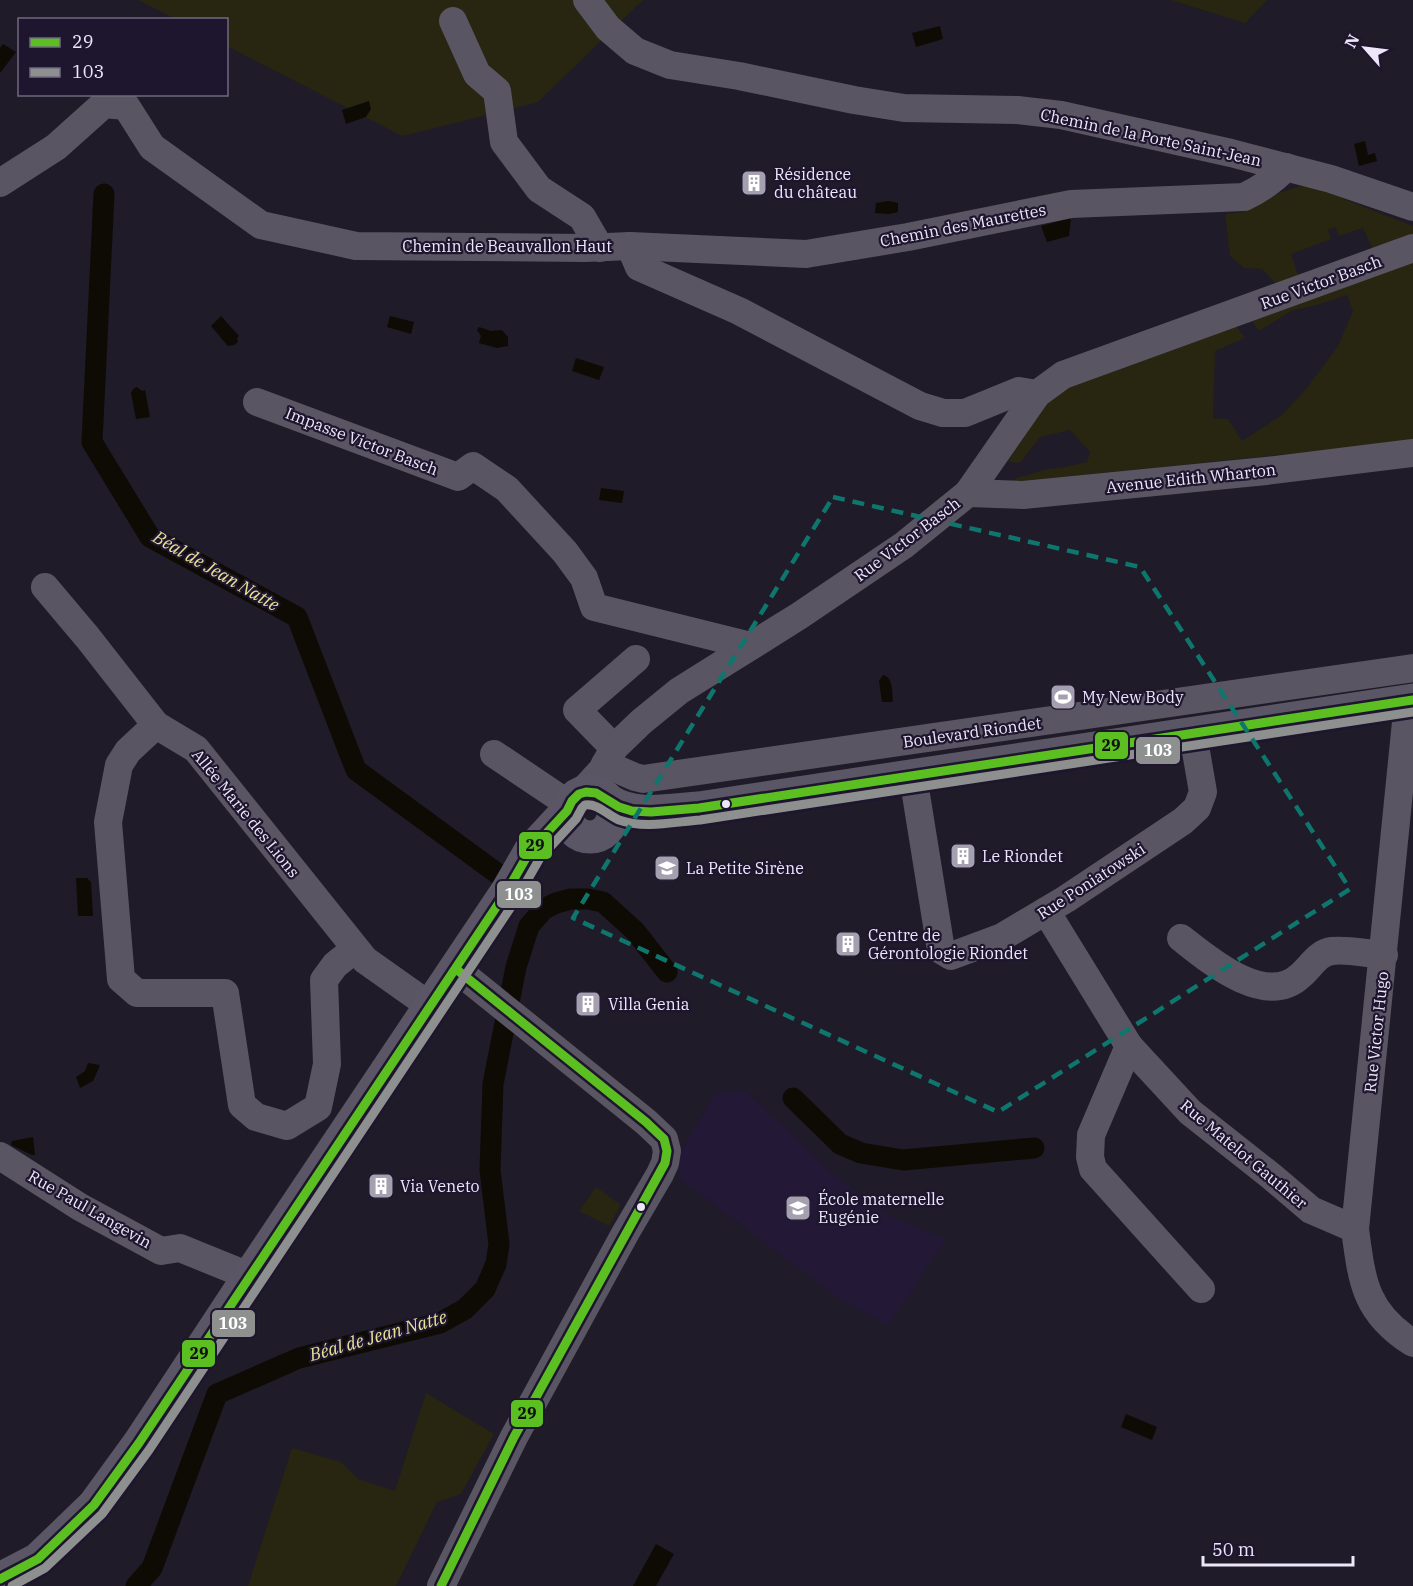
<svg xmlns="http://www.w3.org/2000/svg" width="1413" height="1586" viewBox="0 0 1413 1586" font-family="'IBM Plex Serif',serif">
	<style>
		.built { fill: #231836 }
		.green { fill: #282511 }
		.water { fill: #0e0b04 }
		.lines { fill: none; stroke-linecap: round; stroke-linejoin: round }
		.canal { stroke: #0e0b04; stroke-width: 21 }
		.minor { stroke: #595562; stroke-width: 28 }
		.major { stroke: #5b5665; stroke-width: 33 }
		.bus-1-casing { stroke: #1e152e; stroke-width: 14 }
		.bus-2-casing { stroke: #1e152e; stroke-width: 14 }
		.bus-1 { stroke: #5bbf21; stroke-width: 9 }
		.bus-2 { stroke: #8d908f; stroke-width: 9 }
		.marked { fill: none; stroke: #0f766e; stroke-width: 4.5; stroke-dasharray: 12 8; stroke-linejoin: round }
		.bus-dot { fill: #ece7f9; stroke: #1e152e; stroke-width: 2 }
		.labels { text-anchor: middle; stroke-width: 4.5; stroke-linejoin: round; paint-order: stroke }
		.street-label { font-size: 16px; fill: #ece7f9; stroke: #1e152e }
		.poi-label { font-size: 16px; fill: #ece7f9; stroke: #1e152e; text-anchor: start }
		.water-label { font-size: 18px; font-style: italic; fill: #e8e297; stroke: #1e152e }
		.line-badge { stroke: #1e152e; stroke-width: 2 }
		.badge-label { font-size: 16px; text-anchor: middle; font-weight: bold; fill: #fff }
		.pale-badge-label { font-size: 16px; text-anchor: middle; font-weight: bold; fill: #111 }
	</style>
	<rect width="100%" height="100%" fill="#1f1b28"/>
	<!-- built -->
	<path class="built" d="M746,1091L774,1118L790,1131L829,1171L887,1215L946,1239L888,1326L840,1299L679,1178V1155L715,1093Z"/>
	<!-- green -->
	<g class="green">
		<path d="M138,0H643L538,102L402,136L227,46L226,20L176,19Z"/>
		<path d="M1171,0H1267L1245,23Z"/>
		<path d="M1304,185L1326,190L1346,200L1413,226V236L1373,250L1363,228L1339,236L1335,227L1328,230L1331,239L1291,254L1299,277L1277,285L1262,269L1244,268L1230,256L1225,214L1244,212L1279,193Z"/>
		<path d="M1413,261V441L1014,482L1016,478L1049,469L1061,468L1087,462L1090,452L1070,430L1040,437L1020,463L1008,462L1047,399L1063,386L1236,326L1245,338L1215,351L1213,418L1228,419L1242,441L1282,415L1306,389L1338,346L1353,311L1347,295L1317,305L1293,310L1259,331L1252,320Z"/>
		<path d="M596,1187L621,1205L609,1226L579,1211Z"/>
		<path d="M426,1393L494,1434L461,1494L437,1502L396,1586H248L292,1448L341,1462L358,1479L395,1491Z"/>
	</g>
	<!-- water -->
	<g class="water">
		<path d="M940,26L943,39L916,47L912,33Z"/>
		<path d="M3,44L16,52L0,73V48Z"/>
		<path d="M369,101L371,109L366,117L346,124L342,110Z"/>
		<path d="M1365,141L1368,155L1375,153L1377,161L1359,166L1354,144Z"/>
		<path d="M889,201L898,203V212L889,214L875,213L876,203Z"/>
		<path d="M1071,218L1069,236L1047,242L1041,226Z"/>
		<path d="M221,316L239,336L237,338L238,342L234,345L228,346L211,326Z"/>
		<path d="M390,316L414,322L411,334L387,327Z"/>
		<path d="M479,327L491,331L502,330L508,337V346L497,348L479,343L481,336L477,330Z"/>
		<path d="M576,358L604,367L599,380L572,371Z"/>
		<path d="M137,387L142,391L145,390L150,417L136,419L131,393L134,388Z"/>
		<path d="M601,488L624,491L622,503L599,500Z"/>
		<path d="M883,675C893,677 892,691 893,700L892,702H882L879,681Z"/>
		<path d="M76,878H87L91,882L93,916H78Z"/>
		<path d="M88,1063L100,1065L93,1081L80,1088L76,1077L85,1071Z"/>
		<path d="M33,1137L35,1155H32L11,1145L12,1141Z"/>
		<path d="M1126,1414L1157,1427L1152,1440L1121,1427Z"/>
		<path d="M656,1544L674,1554L656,1586H633Z"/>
	</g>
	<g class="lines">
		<!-- canal -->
		<g class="canal">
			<path d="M104,194L92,442L150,537L297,617L356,770L498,874"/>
			<path d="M793,1098L840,1144L861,1153L903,1160L1034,1148"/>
			<path d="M136,1586L152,1568L217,1394L299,1358L440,1323L465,1309L485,1289L496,1264L499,1244L490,1170L493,1084L516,967L529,926L544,909L556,903L571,899H588L603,902L635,931L667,972"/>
		</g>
		<!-- minor -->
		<g class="minor">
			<path d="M587,0L608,28L635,51L670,65L739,76L854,100L904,108L1017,110L1061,115L1231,153L1331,179L1413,207"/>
			<path d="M453,21L477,74L497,91L504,142L539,189L582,217L600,248"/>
			<path d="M0,183L56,147L104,104L126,106L152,147L261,225L356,246L585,248L630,246L639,267L739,311L920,406L943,413H965L1019,391L1037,394"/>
			<path d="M630,246L806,254L908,237L1071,204L1244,197C1261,189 1273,181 1286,167"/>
			<path d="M257,402L458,477L473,466L507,489L565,552L584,578L594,607L751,646"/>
			<path d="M968,493L1023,495L1266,471L1413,453"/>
			<path d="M45,587L88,638L156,725L196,749L365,960L430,1006"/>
			<path d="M1404,701L1406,722L1355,1229C1362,1282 1365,1313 1413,1343"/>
			<path d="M156,725L128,751L119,765L108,822L121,979L137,993H225L242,1105L256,1117L287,1126L318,1107L327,1064L324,980L335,965L355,949"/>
			<path d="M614,748L577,710L636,659"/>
			<path d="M494,754L561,799L570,803"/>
			<path d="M605,764L635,777L643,779L1413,668"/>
			<path d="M913,776L941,950L951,956L1002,937L1066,899L1183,821L1197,808L1203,792L1193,734"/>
			<path d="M580,794L602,770L614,748L641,722L679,691L799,616L904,545L968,493L1037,394L1063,375L1413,248"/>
			<path d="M1046,911L1129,1046L1190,1112L1271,1176L1311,1210L1355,1229"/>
			<path d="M1181,938C1209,960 1265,1008 1300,976C1311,967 1317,953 1332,951C1347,949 1368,954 1384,955"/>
			<path d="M1129,1046L1091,1135L1090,1157L1093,1169L1201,1289"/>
			<path d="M0,1156L80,1207L161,1251L180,1248L249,1276"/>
			<path d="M441,1586L514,1437L626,1232L660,1174L665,1163L667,1151L664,1139L646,1122L456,969"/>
		</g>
		<!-- major -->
		<g class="major">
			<circle cx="590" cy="814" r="23"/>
			<path d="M608,800C635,818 668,810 699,808L1413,700"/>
			<path d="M0,1579L38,1559L94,1505L139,1443L249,1276L507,891L530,851L567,811"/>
		</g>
		<!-- bus-1 casing -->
		<g class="bus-1-casing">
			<g id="bus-1">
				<path d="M0,1579L38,1559L94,1505L139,1443L507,891L530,851L567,811L572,801L579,794L586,792L596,793L619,807L632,811L651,812L699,808L1413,700"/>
				<path d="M441,1586L514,1437L665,1163L667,1151L664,1139L646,1122L456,969"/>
			</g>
		</g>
		<!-- bus-2 casing -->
		<g class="bus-2-casing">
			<path id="bus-2" d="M12,1586L45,1568L102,1514L149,1450L517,898L540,858L576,819L582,808L585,805C598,803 607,815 619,820C644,829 674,822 700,820L1413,712"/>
		</g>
		<!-- bus-1 -->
		<use href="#bus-1" class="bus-1"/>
		<!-- bus-2 -->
		<use href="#bus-2" class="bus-2"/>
	</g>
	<!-- marked area -->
	<path class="marked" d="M833,497L1140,567L1350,889L998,1112L573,918Z"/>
	<!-- icons -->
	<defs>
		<g id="building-square" transform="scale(1.35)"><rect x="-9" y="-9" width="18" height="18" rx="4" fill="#a4a0b0" stroke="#1e152e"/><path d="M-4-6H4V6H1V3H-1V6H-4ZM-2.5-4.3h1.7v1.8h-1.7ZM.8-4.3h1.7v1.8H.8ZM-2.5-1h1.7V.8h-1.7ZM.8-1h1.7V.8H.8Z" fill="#fff"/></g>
		<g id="stadium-square" transform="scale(1.35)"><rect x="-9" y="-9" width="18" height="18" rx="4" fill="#a4a0b0" stroke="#1e152e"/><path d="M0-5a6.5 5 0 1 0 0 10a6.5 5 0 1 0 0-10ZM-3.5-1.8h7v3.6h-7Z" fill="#fff"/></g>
		<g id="school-square" transform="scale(1.35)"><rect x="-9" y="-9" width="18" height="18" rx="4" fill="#a4a0b0" stroke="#1e152e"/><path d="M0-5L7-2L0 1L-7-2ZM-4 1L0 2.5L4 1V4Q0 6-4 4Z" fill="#fff"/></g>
	</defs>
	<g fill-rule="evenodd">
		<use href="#building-square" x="754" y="183"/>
		<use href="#stadium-square" x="1063" y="697"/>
		<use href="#building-square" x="963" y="856"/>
		<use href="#school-square" x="667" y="868"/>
		<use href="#building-square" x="848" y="944"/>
		<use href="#building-square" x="588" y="1004"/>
		<use href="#building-square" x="381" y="1186"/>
		<use href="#school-square" x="798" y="1208"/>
	</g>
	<!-- markers -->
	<g class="bus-dot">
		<circle cx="726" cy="804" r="5"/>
		<circle cx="641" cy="1207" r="5"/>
	</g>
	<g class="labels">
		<!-- street labels -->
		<g class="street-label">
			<text transform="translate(1151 137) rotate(12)" y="6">Chemin de la Porte Saint-Jean</text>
			<text transform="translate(963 225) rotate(-11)" y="6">Chemin des Maurettes</text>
			<text x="507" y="252">Chemin de Beauvallon Haut</text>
			<text transform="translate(1321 282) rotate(-20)" y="6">Rue Victor Basch</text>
			<text transform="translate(362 441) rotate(21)" y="6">Impasse Victor Basch</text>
			<text transform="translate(1191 478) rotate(-6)" y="6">Avenue Edith Wharton</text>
			<text transform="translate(907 539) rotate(-37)" y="6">Rue Victor Basch</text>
			<text transform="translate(972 732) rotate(-8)" y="6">Boulevard Riondet</text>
			<text transform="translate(246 813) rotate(51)" y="6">Allée Marie des Lions</text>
			<text transform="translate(1091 881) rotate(-33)" y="6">Rue Poniatowski</text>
			<text transform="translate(1376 1032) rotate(-84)" y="6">Rue Victor Hugo</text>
			<text transform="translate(1244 1154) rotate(40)" y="6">Rue Matelot Gauthier</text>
			<text transform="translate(90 1209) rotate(30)" y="6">Rue Paul Langevin</text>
		</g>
		<!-- poi labels -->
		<g class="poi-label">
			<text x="774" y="180">Résidence<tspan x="774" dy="18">du château</tspan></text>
			<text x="1082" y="703">My New Body</text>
			<text x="982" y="862">Le Riondet</text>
			<text x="686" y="874">La Petite Sirène</text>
			<text x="868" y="941">Centre de<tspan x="868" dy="18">Gérontologie Riondet</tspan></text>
			<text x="608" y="1010">Villa Genia</text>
			<text x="400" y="1192">Via Veneto</text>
			<text x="818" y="1205">École maternelle<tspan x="818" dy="18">Eugénie</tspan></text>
		</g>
		<!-- water labels -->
		<g class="water-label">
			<text transform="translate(216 571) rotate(30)" y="6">Béal de Jean Natte</text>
			<text transform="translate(378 1336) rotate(-16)" y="6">Béal de Jean Natte</text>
		</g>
	</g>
	<g class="line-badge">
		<rect x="1094" y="731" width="35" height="29" rx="6" fill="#5bbf21"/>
		<rect x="1135" y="736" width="46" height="29" rx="6" fill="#8d908f"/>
		<rect x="518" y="831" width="35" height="29" rx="6" fill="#5bbf21"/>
		<rect x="496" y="880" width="46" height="29" rx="6" fill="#8d908f"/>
		<rect x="211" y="1309" width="45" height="29" rx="6" fill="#8d908f"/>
		<rect x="181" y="1339" width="35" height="29" rx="6" fill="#5bbf21"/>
		<rect x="510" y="1399" width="34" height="29" rx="6" fill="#5bbf21"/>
	</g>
	<g class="badge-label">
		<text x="1158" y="756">103</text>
		<text x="519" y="900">103</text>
		<text x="233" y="1329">103</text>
	</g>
	<g class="pale-badge-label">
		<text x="1111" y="751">29</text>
		<text x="535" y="851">29</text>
		<text x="199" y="1359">29</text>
		<text x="527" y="1419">29</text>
	</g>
	<!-- legend -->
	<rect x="18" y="18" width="210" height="78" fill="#1e152e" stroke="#70697f" stroke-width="1.5"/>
	<rect x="30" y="38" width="30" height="9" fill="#5bbf21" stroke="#70697f" stroke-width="1.5"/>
	<text x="72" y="48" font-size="18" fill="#ece7f9">29</text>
	<rect x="30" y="68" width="30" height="9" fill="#8d908f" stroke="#70697f" stroke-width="1.5"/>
	<text x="72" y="78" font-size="18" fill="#ece7f9">103</text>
	<!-- north arrow -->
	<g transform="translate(1365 48) rotate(298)" stroke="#1e152e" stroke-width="4.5" paint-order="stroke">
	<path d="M0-4.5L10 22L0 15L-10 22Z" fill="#ece7f9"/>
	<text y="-9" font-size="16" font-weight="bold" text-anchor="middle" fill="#ece7f9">N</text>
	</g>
	<!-- scale -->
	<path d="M1203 1556v9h150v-9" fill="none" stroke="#ece7f9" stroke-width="3"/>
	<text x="1212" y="1556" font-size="18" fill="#ece7f9" stroke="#1e152e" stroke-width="4.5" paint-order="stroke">50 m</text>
</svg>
